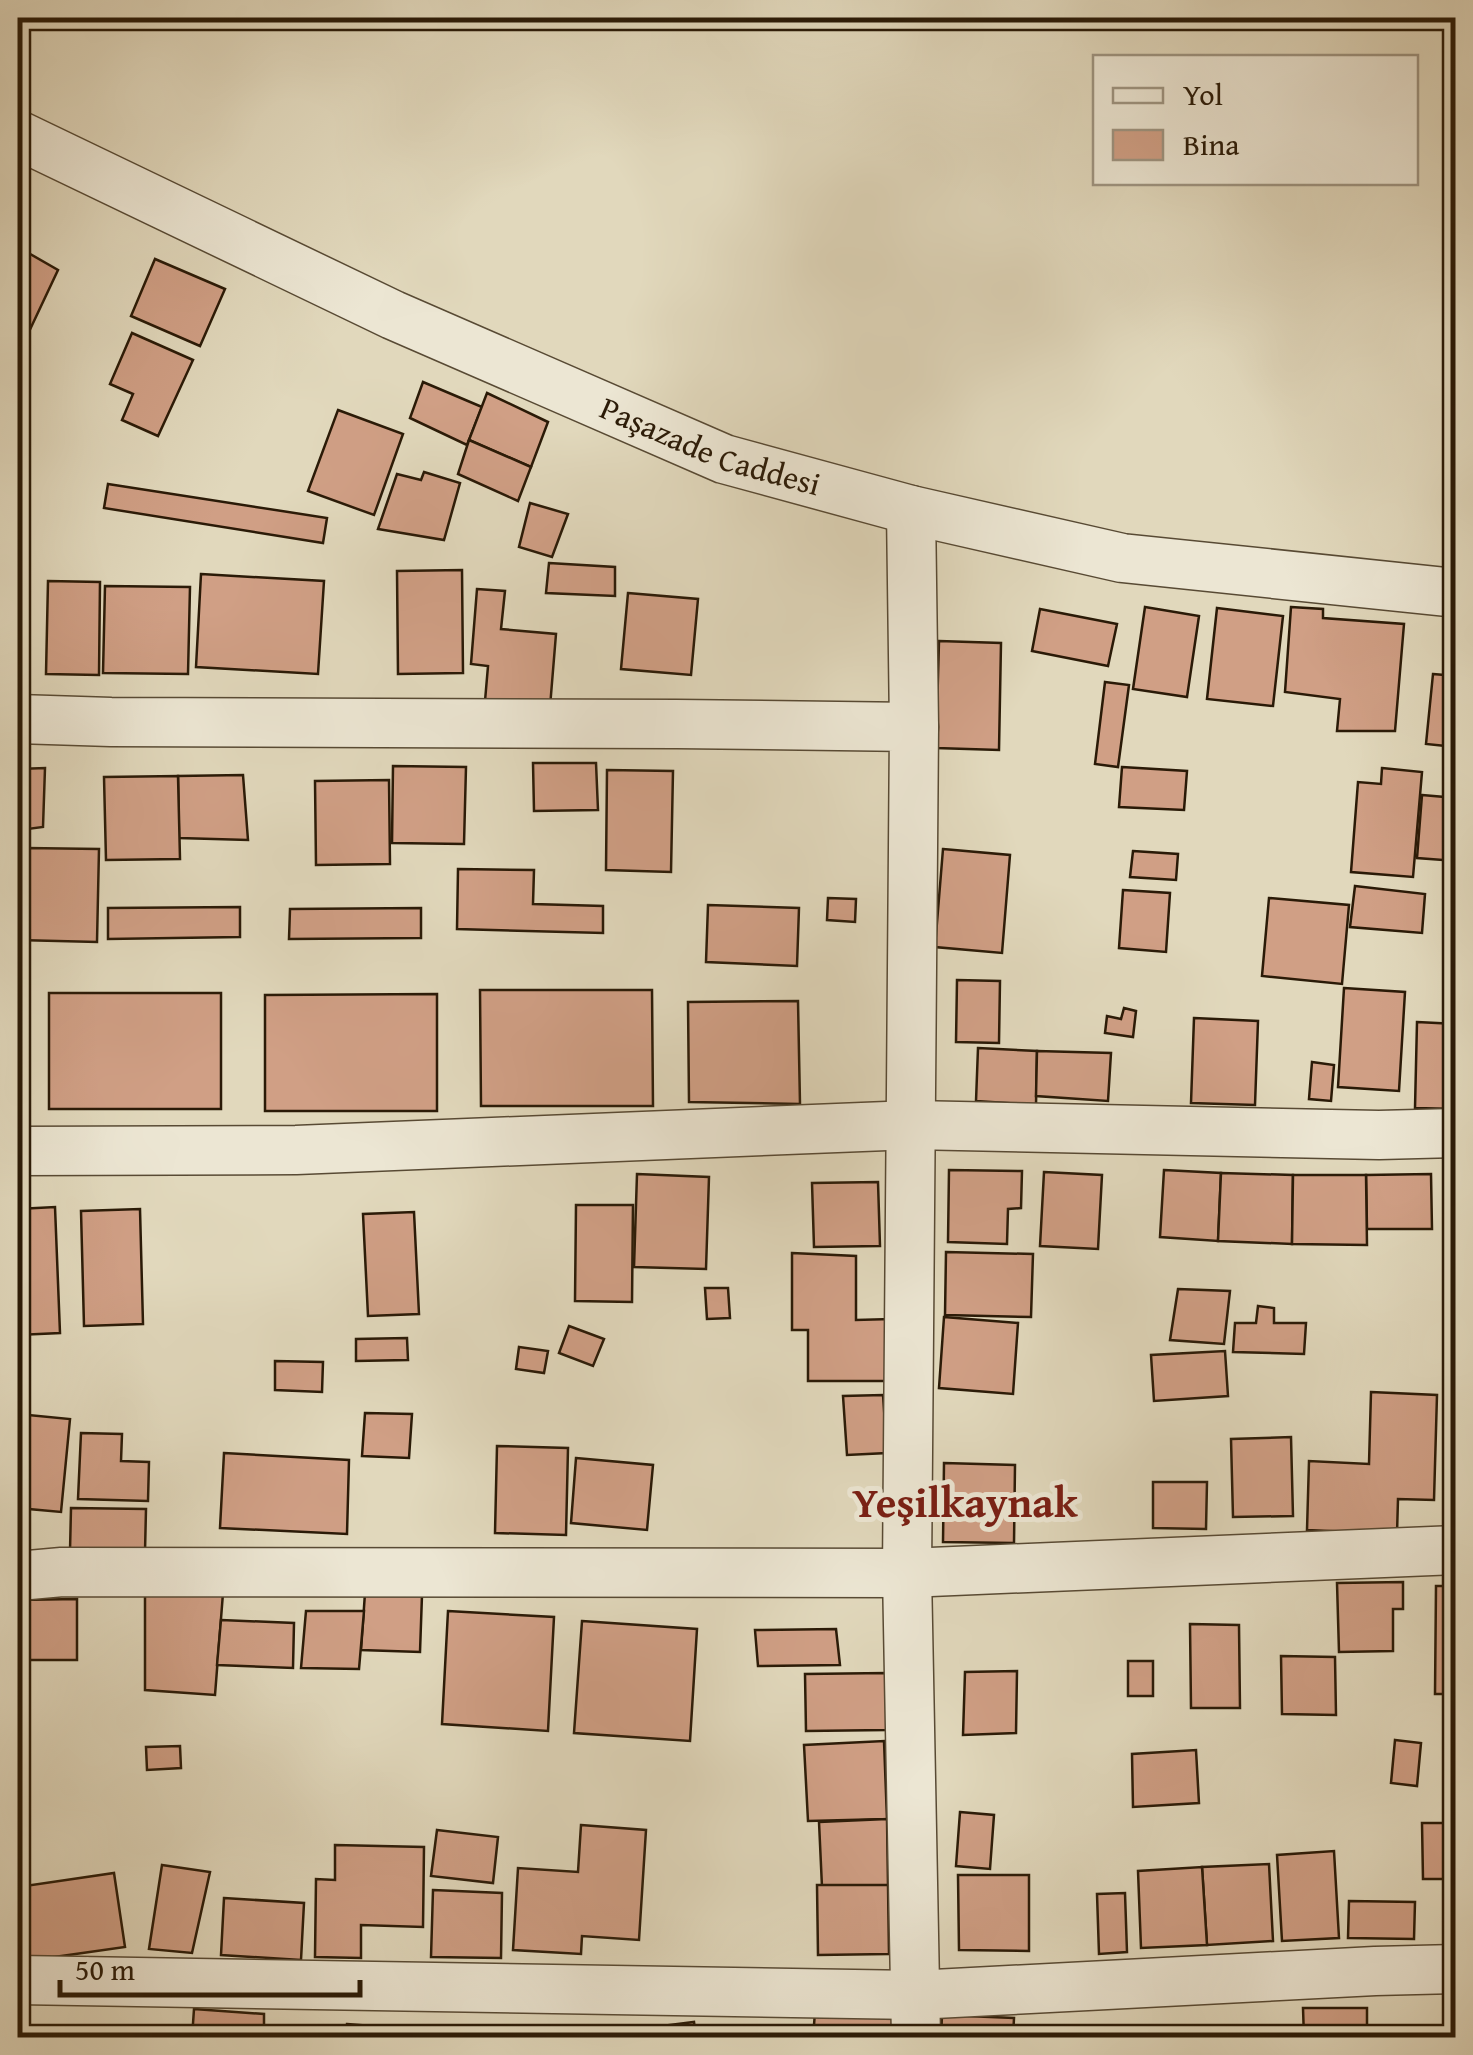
<svg xmlns="http://www.w3.org/2000/svg" width="1473" height="2055" viewBox="0 0 1473 2055" font-family="'Gentium Book Plus',serif">
	<style>
		.building { fill: #d09f85; stroke: #2a1a07; stroke-width: 2.5 }
		.lines { fill: none; stroke-linecap: round; stroke-linejoin: round }
		.minor-casing { stroke: #584a34; stroke-width: 51 }
		.minor { stroke: #ece6d3; stroke-width: 48 }
		.labels { text-anchor: middle; stroke-width: 10; stroke-linejoin: round; paint-order: stroke }
		.street-label { font-size: 32px; fill: #2a1a07; stroke: #ece6d3 }
		.district-label { font-size: 42px; font-weight: bold; fill: #7a1f14; stroke: #ece6d3 }
	</style>
	<rect width="100%" height="100%" fill="#e1d8bc"/>
	<filter id="stains"><feTurbulence type="fractalNoise" baseFrequency=".002" numOctaves="4"/><feColorMatrix values="0 0 0 0 .2 0 0 0 0 .09 0 0 0 0 .02 0 0 0 .5 -.17"/></filter>
	<radialGradient id="worn" r=".72"><stop offset=".6" stop-color="#630" stop-opacity="0"/><stop offset="1" stop-color="#630" stop-opacity=".3"/></radialGradient>
	<!-- building -->
	<g class="building">
		<path d="M18,247L58,270L18,355Z"/>
		<path d="M155,259L225,289L200,346L131,316Z"/>
		<path d="M132,333L193,360L158,436L122,420L133,394L110,384Z"/>
		<path d="M423,382L482,407L467,445L410,418Z"/>
		<path d="M487,393L548,422L531,467L469,440Z"/>
		<path d="M338,410L403,434L374,515L308,491Z"/>
		<path d="M469,440L531,467L518,501L458,474Z"/>
		<path d="M424,472L460,483L444,540L378,529L397,474L421,480Z"/>
		<path d="M108,484L327,518L323,543L104,508Z"/>
		<path d="M530,503L568,514L552,557L519,547Z"/>
		<path d="M549,563L615,567V596L546,593Z"/>
		<path d="M462,570L463,673L398,674L397,571Z"/>
		<path d="M201,574L324,581L318,674L196,667Z"/>
		<path d="M48,581L100,582L99,675L46,674Z"/>
		<path d="M105,586L190,587L188,674L103,673Z"/>
		<path d="M477,589L505,591L501,629L556,634L550,707L485,701L488,666L471,664Z"/>
		<path d="M628,593L698,599L691,675L621,669Z"/>
		<path d="M1145,607L1199,616L1187,697L1133,689Z"/>
		<path d="M1291,607L1323,609V618L1404,624L1395,731H1337L1340,699L1285,692Z"/>
		<path d="M1217,608L1283,616L1273,706L1207,699Z"/>
		<path d="M1040,609L1117,624L1108,666L1032,651Z"/>
		<path d="M939,641L1001,643L999,750L936,748Z"/>
		<path d="M1433,674L1456,676V747L1426,744Z"/>
		<path d="M1105,682L1129,685L1118,767L1095,764Z"/>
		<path d="M533,763H596L598,810L534,811Z"/>
		<path d="M393,766L466,767L464,844L392,843Z"/>
		<path d="M1122,767L1187,771L1184,810L1119,807Z"/>
		<path d="M45,768L43,827L27,829L26,844H18V769Z"/>
		<path d="M1382,768L1422,772L1413,877L1351,872L1358,782L1381,784Z"/>
		<path d="M607,770L673,771L671,872L606,870Z"/>
		<path d="M243,775L248,840L179,838L178,776Z"/>
		<path d="M178,776L180,859L106,860L104,777Z"/>
		<path d="M389,780L390,864L316,865L315,781Z"/>
		<path d="M1422,795L1456,798V861L1417,858Z"/>
		<path d="M26,848L99,849L97,942L18,940V892H26Z"/>
		<path d="M943,849L1010,855L1002,953L935,947Z"/>
		<path d="M1133,851L1178,854L1176,880L1130,877Z"/>
		<path d="M458,869L534,870L533,904L603,906V933L457,929Z"/>
		<path d="M1355,886L1425,894L1422,933L1350,927Z"/>
		<path d="M1123,890L1170,893L1166,952L1119,948Z"/>
		<path d="M828,898L856,899L855,922L827,920Z"/>
		<path d="M1269,898L1349,905L1342,984L1262,976Z"/>
		<path d="M708,905L799,908L797,966L706,962Z"/>
		<path d="M240,907V937L108,939V908Z"/>
		<path d="M421,908V938L289,939L290,909Z"/>
		<path d="M957,980L1000,981L999,1043L956,1042Z"/>
		<path d="M1344,988L1405,992L1399,1091L1338,1087Z"/>
		<path d="M480,990H652L653,1106H481Z"/>
		<rect x="49" y="993" width="172" height="116"/>
		<path d="M437,994V1111H265V995Z"/>
		<path d="M798,1001L800,1104L689,1102L688,1002Z"/>
		<path d="M1124,1008L1136,1011L1133,1037L1105,1033L1107,1016L1121,1019Z"/>
		<path d="M1194,1018L1258,1021L1255,1105L1191,1103Z"/>
		<path d="M1417,1022L1456,1024V1109L1415,1108Z"/>
		<path d="M978,1048L1037,1051L1036,1105L976,1101Z"/>
		<path d="M1037,1051L1111,1053L1108,1101L1036,1096Z"/>
		<path d="M1312,1062L1334,1065L1331,1101L1309,1099Z"/>
		<path d="M949,1170L1022,1171L1021,1208L1008,1209L1007,1244L948,1242Z"/>
		<path d="M1164,1170L1221,1173L1218,1241L1160,1237Z"/>
		<path d="M1044,1172L1102,1175L1098,1249L1040,1246Z"/>
		<path d="M1221,1173L1293,1175L1292,1244L1218,1241Z"/>
		<path d="M637,1174L709,1177L706,1269L634,1267Z"/>
		<path d="M1431,1174L1432,1229H1367L1366,1175Z"/>
		<path d="M1293,1175H1366L1367,1245L1292,1244Z"/>
		<path d="M878,1182L880,1246L814,1247L812,1183Z"/>
		<path d="M576,1205H633L632,1302L575,1301Z"/>
		<path d="M55,1207L60,1333L18,1335V1209Z"/>
		<path d="M140,1209L143,1324L84,1326L81,1211Z"/>
		<path d="M414,1212L419,1314L368,1316L363,1214Z"/>
		<path d="M946,1252L1033,1254L1031,1317L945,1315Z"/>
		<path d="M792,1253L856,1256V1320L891,1319L890,1381H808V1330H792Z"/>
		<path d="M705,1288H728L730,1318L707,1319Z"/>
		<path d="M1178,1289L1230,1291L1224,1344L1170,1340Z"/>
		<path d="M1258,1306L1274,1308V1323H1306L1304,1354L1233,1352L1235,1323H1256Z"/>
		<path d="M1444,1309H1456V1345H1446Z"/>
		<path d="M944,1317L1018,1323L1013,1394L939,1388Z"/>
		<path d="M569,1326L604,1339L593,1366L559,1353Z"/>
		<path d="M407,1338L408,1360L356,1361V1339Z"/>
		<path d="M519,1347L548,1351L544,1373L516,1369Z"/>
		<path d="M1225,1351L1228,1396L1154,1401L1151,1355Z"/>
		<path d="M275,1361L323,1362L322,1392L275,1390Z"/>
		<path d="M1371,1392L1437,1395L1434,1500L1398,1499L1397,1534L1307,1530L1309,1461L1369,1464Z"/>
		<path d="M883,1395L887,1453L847,1455L843,1396Z"/>
		<path d="M365,1413L412,1414L409,1458L362,1456Z"/>
		<path d="M18,1414L70,1419L61,1512L18,1508Z"/>
		<path d="M81,1433L122,1434L121,1461L149,1462L148,1501L78,1499Z"/>
		<path d="M1291,1437L1293,1516L1233,1517L1231,1439Z"/>
		<path d="M497,1446L568,1448L566,1535L495,1533Z"/>
		<path d="M224,1453L349,1460L347,1534L220,1528Z"/>
		<path d="M576,1458L653,1465L647,1530L571,1523Z"/>
		<path d="M944,1463L1015,1465L1014,1543L943,1542Z"/>
		<path d="M1153,1482H1207L1206,1529L1153,1528Z"/>
		<path d="M71,1508L146,1509L145,1552L70,1551Z"/>
		<path d="M1403,1582V1609H1393V1651L1339,1652L1337,1583Z"/>
		<path d="M1436,1586H1456V1694H1435Z"/>
		<path d="M145,1593H223L215,1695L145,1690Z"/>
		<path d="M365,1593L422,1595L420,1652L361,1650Z"/>
		<path d="M77,1599V1660H18V1600Z"/>
		<path d="M306,1611H364L359,1669L301,1668Z"/>
		<path d="M448,1611L554,1617L548,1731L442,1724Z"/>
		<path d="M221,1620L294,1623L293,1668L217,1665Z"/>
		<path d="M582,1621L697,1629L690,1741L574,1733Z"/>
		<path d="M1190,1624L1239,1625L1240,1708H1191Z"/>
		<path d="M836,1629L840,1665L758,1666L755,1630Z"/>
		<path d="M1281,1656L1335,1657L1336,1715L1282,1714Z"/>
		<rect x="1128" y="1661" width="25" height="35"/>
		<path d="M1017,1671L1016,1733L963,1735L965,1672Z"/>
		<path d="M886,1673L887,1730L806,1731L805,1674Z"/>
		<path d="M1395,1740L1421,1743L1417,1786L1391,1783Z"/>
		<path d="M884,1741L887,1819L808,1821L804,1745Z"/>
		<path d="M180,1746L181,1768L147,1770L146,1747Z"/>
		<path d="M1196,1750L1199,1803L1133,1807L1132,1754Z"/>
		<path d="M960,1812L994,1815L990,1869L956,1866Z"/>
		<path d="M887,1819L888,1885L822,1887L819,1822Z"/>
		<path d="M1422,1823H1456V1879H1423Z"/>
		<path d="M581,1825L646,1830L639,1940L582,1936L581,1954L513,1950L518,1868L578,1872Z"/>
		<path d="M437,1830L498,1837L493,1883L431,1876Z"/>
		<path d="M335,1845L424,1847L423,1927L361,1925V1958L315,1957L316,1879L335,1880Z"/>
		<path d="M1334,1851L1339,1938L1282,1941L1277,1855Z"/>
		<path d="M1269,1864L1273,1941L1207,1945L1202,1867Z"/>
		<path d="M162,1865L210,1872L192,1953L149,1949Z"/>
		<path d="M1202,1867L1207,1945L1141,1948L1138,1871Z"/>
		<path d="M114,1873L125,1947L26,1961L18,1902V1887Z"/>
		<path d="M958,1875H1029V1951L959,1950Z"/>
		<path d="M817,1885H888L889,1954L818,1955Z"/>
		<path d="M433,1890L502,1893L501,1958L431,1957Z"/>
		<path d="M1125,1893L1127,1952L1099,1954L1097,1894Z"/>
		<path d="M224,1898L304,1903L301,1960L221,1955Z"/>
		<path d="M1349,1901L1415,1902L1414,1939L1348,1938Z"/>
		<path d="M1303,2008H1367V2038H1304Z"/>
		<path d="M194,2009L264,2014V2027L331,2031L330,2038H192Z"/>
		<path d="M815,2012L907,2019L905,2038H813Z"/>
		<path d="M942,2015L1014,2018L1013,2038H941Z"/>
		<path d="M694,2022L696,2038H615L614,2032Z"/>
		<path d="M347,2024L396,2028V2038H346Z"/>
		<path d="M414,2029L488,2031V2038H414Z"/>
	</g>
	<g class="lines">
		<!-- minor casing -->
		<g class="minor-casing">
			<g id="minor">
				<path id="s1" d="M18,135L393,315L724,459L911,510L1122,558L1456,593"/>
				<path d="M911,510L914,727"/>
				<path d="M18,719L111,722L677,724L914,727L907,1573L916,2038"/>
				<path d="M18,1151L296,1150L912,1125L1379,1135L1456,1133"/>
				<path d="M18,1576L62,1572L907,1573L1456,1550"/>
				<path d="M18,1980L915,1995L1375,1971L1456,1969"/>
			</g>
		</g>
		<!-- minor -->
		<use href="#minor" class="minor"/>
	</g>
	<g class="labels">
		<!-- street labels -->
		<g class="street-label">
			<text dy="11" stroke="none"><textPath href="#s1" startOffset="760">Paşazade Caddesi</textPath></text>
		</g>
		<!-- district labels -->
		<g class="district-label">
			<text x="965" y="1517">Yeşilkaynak</text>
		</g>
	</g>
	<!-- margin -->
	<rect width="1473" height="2055" fill="none" stroke="#e1d8bc" stroke-width="60"/>
	<rect x="20" y="20" width="1433" height="2015" fill="none" stroke="#2a1a07" stroke-width="5"/>
	<rect x="30" y="30" width="1413" height="1995" fill="none" stroke="#2a1a07" stroke-width="2.5"/>
	<!-- legend -->
	<rect x="1093" y="55" width="325" height="130" fill="#ece6d3" stroke="#9e9481" stroke-width="2.5"/>
	<rect x="1113" y="88" width="50" height="15" fill="#ece6d3" stroke="#9e9481" stroke-width="2.5"/>
	<text x="1183" y="105" font-size="30" fill="#2a1a07">Yol</text>
	<rect x="1113" y="130" width="50" height="30" fill="#d09f85" stroke="#9e9481" stroke-width="2.5"/>
	<text x="1183" y="155" font-size="30" fill="#2a1a07">Bina</text>
	<!-- scale -->
	<path d="M60 1980v15h300v-15" fill="none" stroke="#2a1a07" stroke-width="5"/>
	<text x="75" y="1980" font-size="30" fill="#2a1a07" stroke="#ece6d3" stroke-width="8" paint-order="stroke">50 m</text>
	<rect width="100%" height="100%" filter="url(#stains)"/>
	<rect width="100%" height="100%" fill="url(#worn)"/>
</svg>
